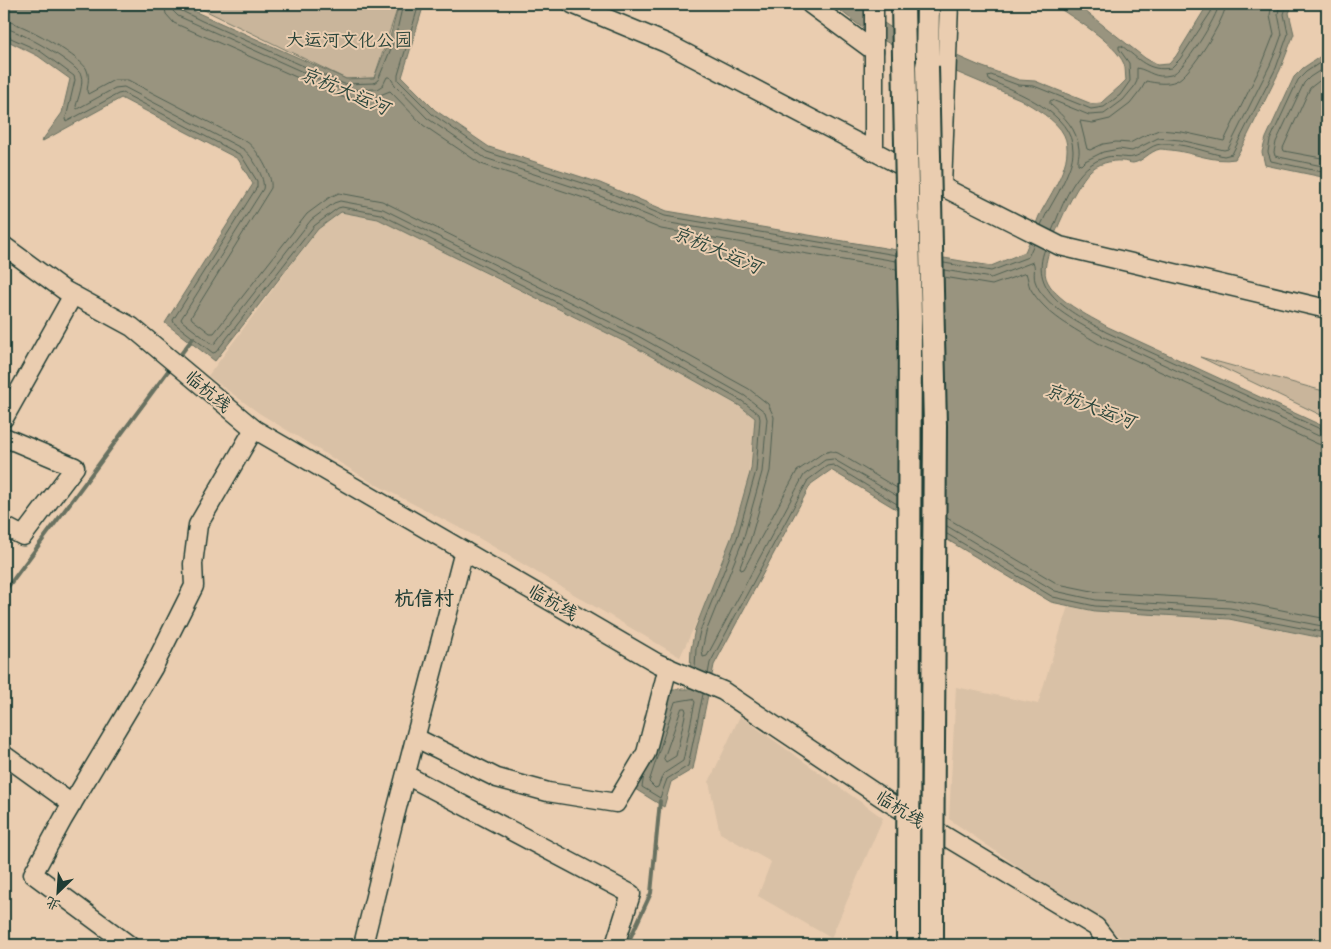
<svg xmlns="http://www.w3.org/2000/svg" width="1331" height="949" viewBox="0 0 1331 949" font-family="Itim,'LXGW WenKai TC',sans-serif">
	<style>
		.built { fill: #d9c1a6 }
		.green { fill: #c9b59b; stroke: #747968 }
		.water { fill: #99947f; stroke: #687161 }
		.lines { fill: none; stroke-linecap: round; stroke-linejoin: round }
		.shore { stroke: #506052; stroke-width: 1 }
		.stream { stroke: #687161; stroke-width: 4 }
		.minor-casing { stroke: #1f3d34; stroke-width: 21 }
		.major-casing { stroke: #1f3d34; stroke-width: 26 }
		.minor { stroke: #eacdb0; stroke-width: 18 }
		.major { stroke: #eacdb0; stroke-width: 22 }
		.major-bridge-casing { stroke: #1f3d34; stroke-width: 26; stroke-linecap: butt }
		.major-bridge { stroke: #eacdb0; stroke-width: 22 }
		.labels { text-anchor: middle; stroke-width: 4; stroke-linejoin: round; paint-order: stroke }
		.park-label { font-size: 18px; fill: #284339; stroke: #eacdb0 }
		.street-label { font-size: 18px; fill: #1f3d34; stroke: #eacdb0 }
		.water-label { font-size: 19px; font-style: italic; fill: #2b463c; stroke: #eacdb0 }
		.quarter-label { font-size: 20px; font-weight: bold; fill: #1f3d34; stroke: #eacdb0 }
	</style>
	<rect width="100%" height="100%" fill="#eacdb0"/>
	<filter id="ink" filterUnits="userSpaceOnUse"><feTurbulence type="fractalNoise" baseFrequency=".02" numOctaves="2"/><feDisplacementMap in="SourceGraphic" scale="10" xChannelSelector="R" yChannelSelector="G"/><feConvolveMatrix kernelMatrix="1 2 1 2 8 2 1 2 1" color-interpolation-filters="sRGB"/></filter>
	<g filter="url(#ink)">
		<!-- built -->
		<g class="built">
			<path d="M341,212L378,219L651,356L740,406L755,418L748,480L732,536L708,598L680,657L477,537L373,483L259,413L208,376L318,229Z"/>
			<path d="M1068,606L1095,611L1229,619L1327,639V945H1129V943L949,819L956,687L1038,704Z"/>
			<path d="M740,716L883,818L831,938L758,896L771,862L720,833L709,782Z"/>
		</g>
		<!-- green -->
		<g class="green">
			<path d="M192,4H399L374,78L346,79Z"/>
			<path d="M1200,357L1327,392V418Z"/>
		</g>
		<!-- water -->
		<g class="water">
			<path d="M4,4H178L346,79L374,78L390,37L399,4H424L402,77L435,110L489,147L600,183L667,211L991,266L1025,252C1030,241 1034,228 1039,216C1050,194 1076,160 1064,135C1057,120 1033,107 1020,99L890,44L860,26L832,4H856L890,27L980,66L1019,80L1035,81L1092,104L1101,103C1109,95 1118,89 1126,80C1125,75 1126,69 1124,64C1115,42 1073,18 1053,4H1076L1145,58L1157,65L1169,64L1176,56L1208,4H1293L1289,13L1294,34L1280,70L1243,145L1235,159C1214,163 1192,152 1171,150C1168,150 1163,149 1160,149C1150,151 1142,162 1133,163C1130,163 1125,161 1122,161C1111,160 1097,164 1090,171C1075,185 1039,259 1046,278C1054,300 1089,316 1108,327L1327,428V639L1229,619L1095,611L1051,602L831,470L811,484L714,665L693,769L671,782L664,807L635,789L668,689H689L691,649L695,629L732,536L751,469L755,418L740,406L633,346L378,219L341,212L318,229L215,361L165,323L253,184L238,159L121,98L41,142L62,113L70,79L38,56L4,39Z"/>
			<path d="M1327,52V178L1265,165L1262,152L1266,138L1294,77L1303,68Z"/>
		</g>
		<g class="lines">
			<!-- shore -->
			<g class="shore">
				<path d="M164,4L166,14L174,23L339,96L346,98L375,97L390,91L423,125L481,164L593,201L661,229L896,269"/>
				<path d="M171,4L173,11L178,16L343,90L377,89L383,85L387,77H390L395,85L427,118L485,158L595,194L664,222L896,261"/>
				<path d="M178,4L180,10L202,21L344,84L374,83L378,80L395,39L403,4"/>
				<path d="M419,4L398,75V80L432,114L487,152L598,188L665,216L896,255"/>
				<path d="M1219,4C1218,16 1183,72 1171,75C1154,79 1151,71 1137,68V81L1134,87L1123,100L1104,114L1089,115L1052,100L1050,101V104C1064,117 1077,128 1079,149C1080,154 1077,159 1078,164L1081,165L1085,161L1103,152L1119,149L1132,151L1158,138L1180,140L1224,150L1228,149L1270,65L1277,48L1282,34L1278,14L1280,4"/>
				<path d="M1226,4C1226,18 1190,76 1176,81C1167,85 1155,83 1146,81L1141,90L1130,104L1110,119L1093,123L1080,121L1087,149L1090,150L1103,144L1116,142L1130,143L1141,137L1159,130L1182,132L1224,141L1263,62L1274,34L1270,15L1272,4"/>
				<path d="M4,21C20,21 77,55 86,68C90,76 88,83 87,91L88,94L114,80H128L247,142C257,149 273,175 271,188L191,317L192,319L210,333H214L307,214L330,197L339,193L382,201L642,330L749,389L768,404L774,417L770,471L750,541L740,567L741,570L744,569L797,471L823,453L831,451L838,453L897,488"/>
				<path d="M4,28C17,29 76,63 81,75C84,84 78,98 76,106L77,109L115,88L124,87L243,149C252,155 266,179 263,189L181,319L182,321L212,344L215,343L311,220L334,203L340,201L383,209L638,336L745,396L765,412L767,419L762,472L743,540L706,632L702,650L703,657L707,656L804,475L825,460L833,459L897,496"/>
				<path d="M4,35L40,51L74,76L75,80L67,114L65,119L66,122L118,94L123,93L241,155L257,181V187L173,320L174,323L213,353L216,352L314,226L338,208L342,207L380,214L636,342L742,401L759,414L760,419L756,471L737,538L700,631L696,649L695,668"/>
				<path d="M1327,58L1306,72L1298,80L1270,140L1268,152L1271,161L1327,173"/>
				<path d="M1327,66L1310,77L1304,83L1276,142L1274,152L1275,156L1279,157L1327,167"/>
				<path d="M1327,75L1310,88L1283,148L1284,151L1327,159"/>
				<path d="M1041,225C1047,210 1058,196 1064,181C1068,172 1073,161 1073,151C1073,113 1017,92 989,80L988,76L991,75L1018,85L1034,86L1091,109L1104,107L1120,95L1130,81L1129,63L1119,49V46H1122C1139,59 1148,72 1171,68L1180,59L1211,12L1213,4"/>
				<path d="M1052,231C1063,204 1075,165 1107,157C1116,155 1128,159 1133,157C1143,155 1150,145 1161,144C1181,142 1205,152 1224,156L1232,154L1276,68L1288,34L1284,14L1287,4"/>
				<path d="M1045,249C1027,293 1075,314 1106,332L1327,432"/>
				<path d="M944,263L991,271L1028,257L1034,244"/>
				<path d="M944,270L991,278L1033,262C1036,268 1033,274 1035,281C1043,306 1082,325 1104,337L1321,437L1327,439"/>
				<path d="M944,277L992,285L1026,273C1028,278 1028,283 1030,288C1046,315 1073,328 1098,343L1318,444L1327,446"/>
				<path d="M947,518L1058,584L1097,592L1231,600L1327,619"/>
				<path d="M947,526L1055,591L1096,600L1230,608L1327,627"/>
				<path d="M947,534L1053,597L1095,606L1229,614L1327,633"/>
				<path d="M708,674L710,663L808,480L827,466L833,465L897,504"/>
				<path d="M693,699L695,702L683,761L663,774L658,787L655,788L649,782L675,702Z"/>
				<path d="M682,708H685L686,711L676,756L666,762L664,759Z"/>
				<path d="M644,775L642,787L660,798L667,779L688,766L703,694"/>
			</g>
			<!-- stream -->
			<g class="stream">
				<path d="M181,354L193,338"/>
				<path d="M4,592L168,371"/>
				<path d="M4,941L9,945"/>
				<path d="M627,945L651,893L660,801"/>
			</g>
			<!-- minor casing -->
			<g class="minor-casing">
				<g id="minor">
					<path d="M572,4L666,43L925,178L1060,246L1327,309"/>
					<path d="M810,4L874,51"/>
					<path d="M874,151V4"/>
					<path d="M942,186L949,4"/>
					<path d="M4,246L64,290L132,327L254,429L657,663L723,691L890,803L1096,927L1110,945"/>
					<path d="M4,418L73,295"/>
					<path d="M4,437L75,467L23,536L4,526"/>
					<path d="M416,738L497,778L548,792L616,803L646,753L668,667"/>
					<path d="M4,755L72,804"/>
					<path d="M406,775L631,894L615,945"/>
					<path d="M129,945L33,874L63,819L153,668L194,586L193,564L198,525L254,429"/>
					<path d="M363,945L394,819L464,551"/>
				</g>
			</g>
			<!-- major casing -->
			<g class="major-casing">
				<g id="major">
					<path d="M903,4L904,56"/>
					<path d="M927,66L928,4"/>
					<path d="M908,897V945"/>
					<path d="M932,945V898"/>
				</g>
			</g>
			<!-- minor -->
			<use href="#minor" class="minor"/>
			<!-- major -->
			<use href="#major" class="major"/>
			<!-- major-bridge casing -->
			<g class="major-bridge-casing">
				<g id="major-bridge">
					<path d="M904,56L910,318L908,897"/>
					<path d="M927,66L935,426L932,898"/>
				</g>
			</g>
			<!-- major-bridge -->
			<use href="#major-bridge" class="major-bridge"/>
		</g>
	</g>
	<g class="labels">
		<!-- park labels -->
		<g class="park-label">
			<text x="349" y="46">大运河文化公园</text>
		</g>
		<!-- street labels -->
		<g class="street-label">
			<text transform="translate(208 391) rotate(40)" y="6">临杭线</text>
			<text transform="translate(553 602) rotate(30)" y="6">临杭线</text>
			<text transform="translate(900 809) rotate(32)" y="6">临杭线</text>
		</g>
		<!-- water labels -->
		<g class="water-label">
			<text transform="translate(345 90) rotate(23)" y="7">京杭大运河</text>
			<text transform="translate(717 249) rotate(23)" y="7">京杭大运河</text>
			<text transform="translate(1090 405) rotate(21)" y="7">京杭大运河</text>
		</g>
		<!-- quarter labels -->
		<g class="quarter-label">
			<text x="424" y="605">杭信村</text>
		</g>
	</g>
	<!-- margin -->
	<rect width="1331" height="949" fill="none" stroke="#eacdb0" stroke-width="20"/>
	<rect x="10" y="10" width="1311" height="929" fill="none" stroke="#1f3d34" stroke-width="2" filter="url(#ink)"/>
	<!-- north arrow -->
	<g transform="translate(58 892) rotate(205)" stroke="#eacdb0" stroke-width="4" paint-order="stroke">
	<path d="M0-4L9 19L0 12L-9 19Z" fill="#1f3d34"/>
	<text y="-8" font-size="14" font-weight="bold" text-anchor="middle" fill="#1f3d34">北</text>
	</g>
</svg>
